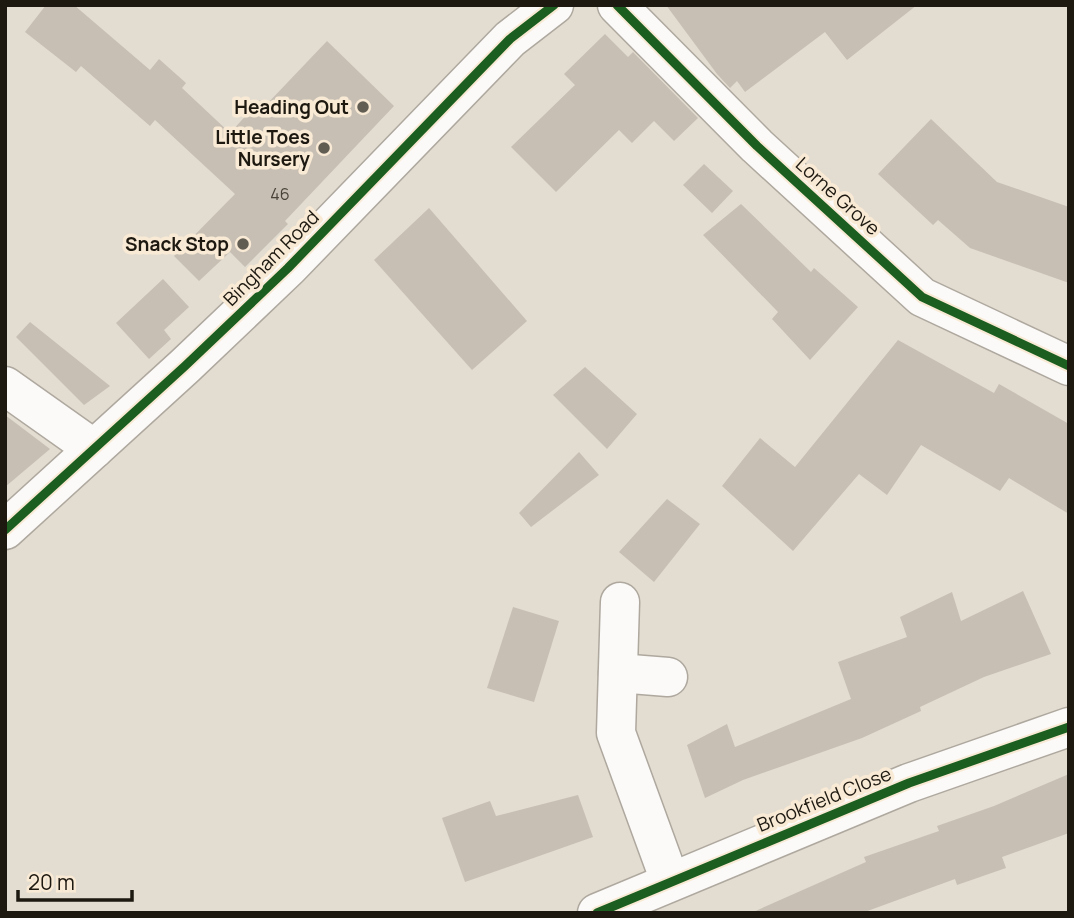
<svg xmlns="http://www.w3.org/2000/svg" width="1074" height="918" viewBox="0 0 1074 918" font-family="Manrope,sans-serif">
	<style>
		.building { fill: #c7bfb3 }
		.lines { fill: none; stroke-linecap: round; stroke-linejoin: round }
		.minor-casing { stroke: #aea89f; stroke-width: 41 }
		.minor { stroke: #fbfaf8; stroke-width: 38 }
		.cycleway-casing { stroke: #f9ead5; stroke-width: 13 }
		.cycleway { stroke: #1b5e20; stroke-width: 9 }
		.poi-dot { fill: #625d53; stroke: #f9ead5; stroke-width: 2.5 }
		.labels { text-anchor: middle; stroke-width: 7; stroke-linejoin: round; paint-order: stroke }
		.number-label { font-size: 16px; fill: #484239 }
		.poi-label { font-size: 19px; font-weight: bold; fill: #1d1810; stroke: #f9ead5; text-anchor: end }
		.street-label { font-size: 19px; fill: #1d1810; stroke: #f9ead5 }
	</style>
	<rect width="100%" height="100%" fill="#e3dcd0"/>
	<!-- building -->
	<g class="building">
		<path d="M46,5H74L150,70L159,59L186,83L182,88L230,133L260,100L266,105L327,41L394,106L285,221L288,224L245,267L230,252L199,281L174,256L235,194L155,120L150,126L81,66L76,72L25,32Z"/>
		<path d="M666,5H917L847,60L825,32L745,92L737,81L730,88L717,74Z"/>
		<path d="M605,34L628,57L633,52L698,118L674,141L654,121L632,143L619,130L556,192L511,147L575,85L564,74Z"/>
		<path d="M931,119L997,182L1069,207V283L970,248L938,220L933,225L878,174Z"/>
		<path d="M704,164L733,191L712,213L683,185Z"/>
		<path d="M741,204L811,272L814,268L858,307L810,360L772,319L778,312L703,235Z"/>
		<path d="M429,208L527,321L472,370L374,260Z"/>
		<path d="M163,279L189,307L164,330L171,339L149,359L116,323Z"/>
		<path d="M30,322L110,386L84,405L16,337Z"/>
		<path d="M898,340L994,393L999,384L1069,424V514L1009,478L1000,491L921,445L887,495L859,474L793,551L722,486L760,438L795,467Z"/>
		<path d="M585,367L637,414L607,449L553,395Z"/>
		<path d="M5,415L50,449L5,487Z"/>
		<path d="M579,452L599,475L531,527L519,513Z"/>
		<path d="M667,499L700,524L654,582L619,552Z"/>
		<path d="M1023,591L1051,654L984,677L920,707L921,711L862,738L743,780L705,798L687,745L727,724L735,747L851,699L838,662L907,637L900,617L952,592L961,621Z"/>
		<path d="M513,607L559,621L534,702L487,688Z"/>
		<path d="M1069,774V833L1002,857L1006,868L957,885L955,879L862,913H751L866,862L864,857L939,831L937,826L994,806Z"/>
		<path d="M578,795L593,837L465,882L442,818L490,801L496,816Z"/>
	</g>
	<g class="lines">
		<!-- minor casing -->
		<g class="minor-casing">
			<g id="minor">
				<path d="M617,5L757,146L922,297L1069,366"/>
				<path d="M5,386L94,449"/>
				<path d="M5,530L185,366L288,268L510,39L554,5"/>
				<path d="M620,602L616,733L670,881"/>
				<path d="M618,673L668,677"/>
				<path d="M597,913L909,783L1069,727"/>
			</g>
		</g>
		<!-- minor -->
		<use href="#minor" class="minor"/>
		<!-- cycleway casing -->
		<g class="cycleway-casing">
			<g id="cycleway">
				<path d="M617,5L757,146L922,297L1069,366"/>
				<path d="M5,530L185,366L288,268L510,39L554,5"/>
				<path d="M597,913L909,783L1069,727"/>
			</g>
		</g>
		<!-- cycleway -->
		<use href="#cycleway" class="cycleway"/>
	</g>
	<!-- markers -->
	<g class="poi-dot">
		<circle cx="363" cy="107" r="7"/>
		<circle cx="324" cy="148" r="7"/>
		<circle cx="243" cy="244" r="7"/>
	</g>
	<g class="labels">
		<!-- number labels -->
		<g class="number-label">
			<text x="280" y="200">46</text>
		</g>
		<!-- poi labels -->
		<g class="poi-label">
			<text x="349" y="114">Heading Out</text>
			<text x="310" y="144">Little Toes<tspan x="310" dy="22">Nursery</tspan></text>
			<text x="229" y="251">Snack Stop</text>
		</g>
		<!-- street labels -->
		<g class="street-label">
			<text transform="translate(838 196) rotate(42)" y="7">Lorne Grove</text>
			<text transform="translate(271 258) rotate(-45)" y="7">Bingham Road</text>
			<text transform="translate(824 799) rotate(-22)" y="7">Brookfield Close</text>
		</g>
	</g>
	<!-- border -->
	<rect width="1074" height="918" fill="none" stroke="#1d1810" stroke-width="14"/>
	<!-- scale -->
	<path d="M18 890v10h114v-10" fill="none" stroke="#1d1810" stroke-width="3.5"/>
	<text x="28" y="890" font-size="21" fill="#1d1810" stroke="#f9ead5" stroke-width="5" paint-order="stroke">20 m</text>
</svg>
